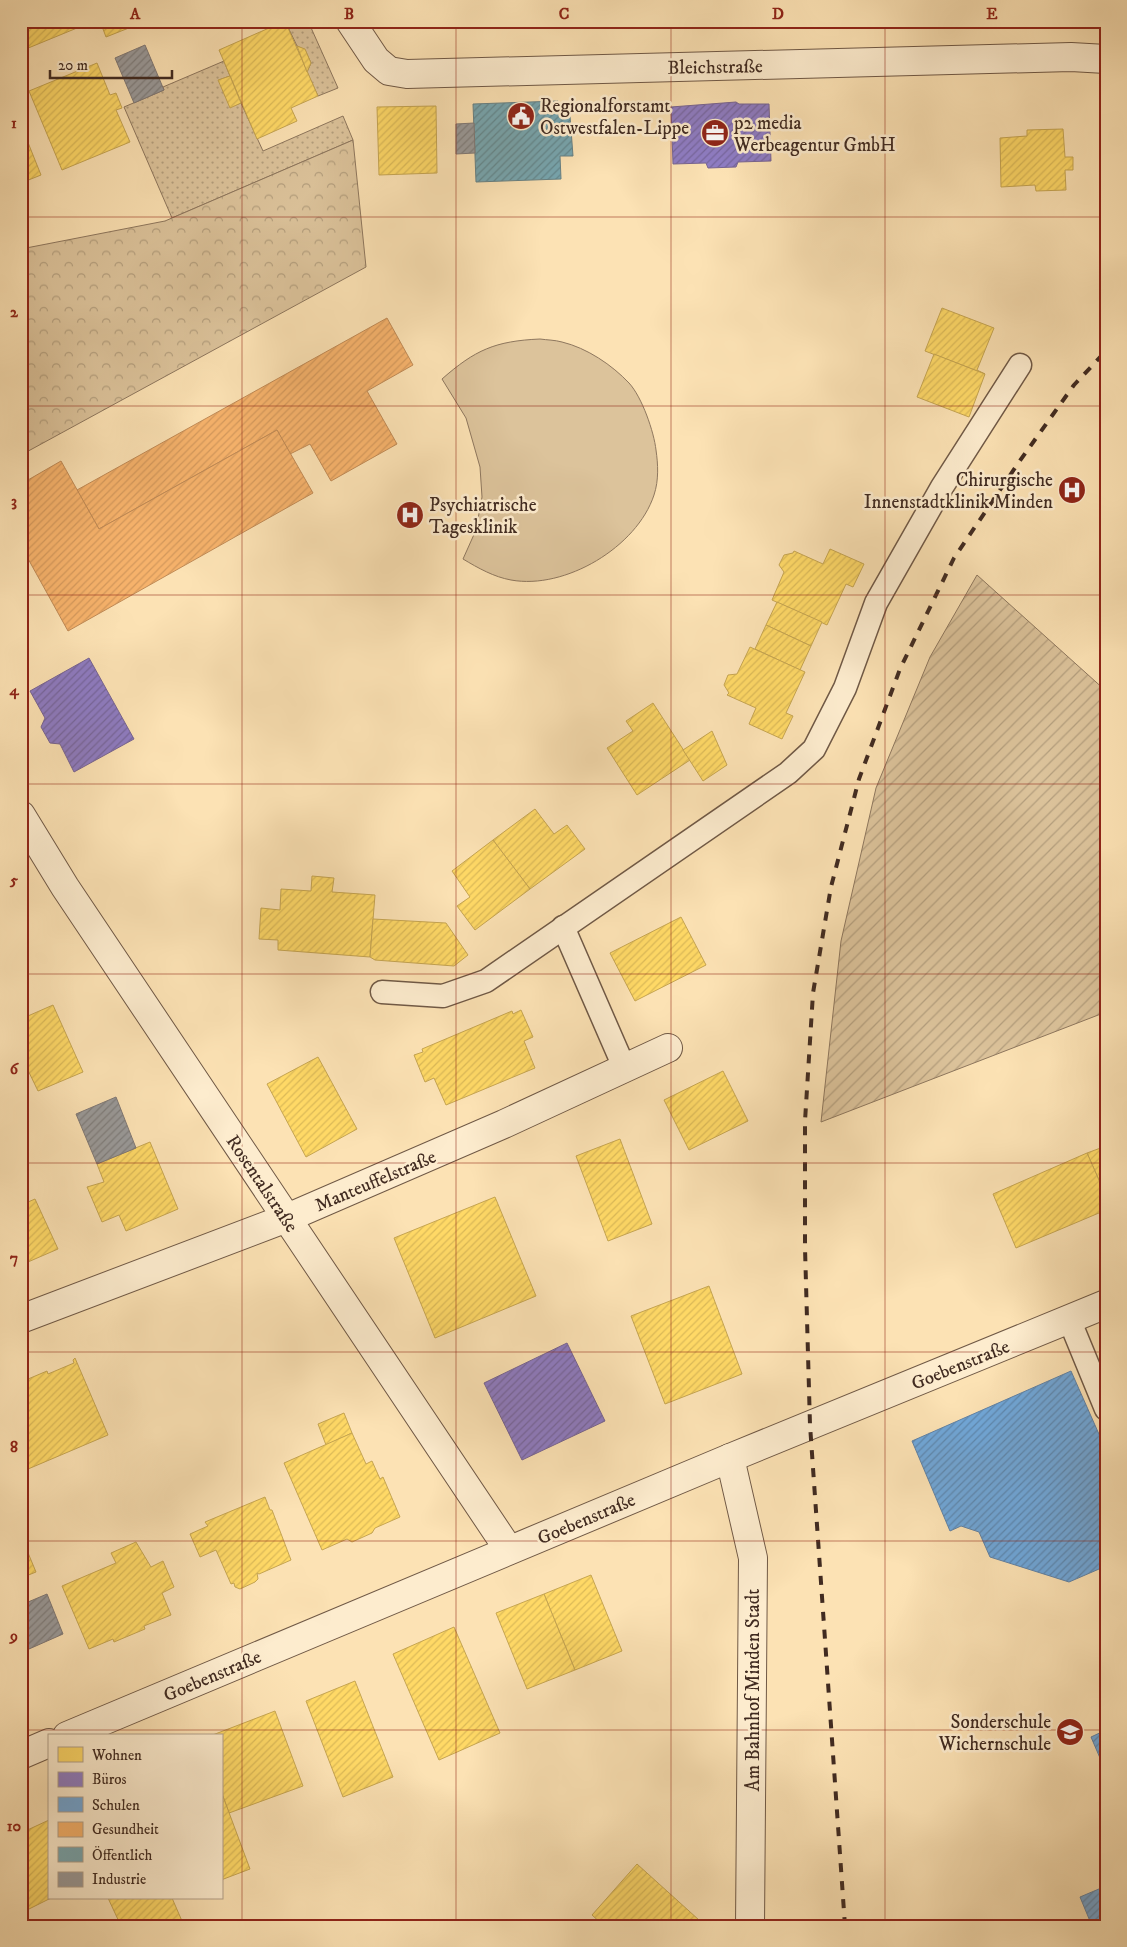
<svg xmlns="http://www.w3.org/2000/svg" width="1127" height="1947" viewBox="0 0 1127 1947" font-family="'IM FELL DW Pica',serif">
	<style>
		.grass { fill: url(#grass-dots); stroke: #8e775e }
		.forest { fill: url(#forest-crowns); stroke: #8e775e }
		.park { fill: #dcc39b; stroke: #8e775e }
		.garden { fill: url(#garden-furrows); stroke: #8e775e }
		.homes { fill: url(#homes-hatch); stroke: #c6a551 }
		.offices { fill: url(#offices-hatch); stroke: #776492 }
		.schools { fill: url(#schools-hatch); stroke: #6182a4 }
		.health { fill: url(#health-hatch); stroke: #c08a55 }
		.public { fill: url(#public-hatch); stroke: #668084 }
		.industry { fill: url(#industry-hatch); stroke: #7f7875 }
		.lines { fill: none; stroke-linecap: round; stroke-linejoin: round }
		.service-casing { stroke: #705946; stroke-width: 25 }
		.minor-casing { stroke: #705946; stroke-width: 30 }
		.service { stroke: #fdecce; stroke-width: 22 }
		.minor { stroke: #fdecce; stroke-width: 28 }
		.rail { stroke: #412b21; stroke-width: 4; stroke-dasharray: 9 9; stroke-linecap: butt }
		.grid { fill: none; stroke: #8f2418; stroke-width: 1; stroke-opacity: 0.55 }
		.labels { text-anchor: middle; stroke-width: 5; stroke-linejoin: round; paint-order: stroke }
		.street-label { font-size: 19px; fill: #412b21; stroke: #fdecce }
		.poi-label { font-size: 19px; fill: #412b21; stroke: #fdecce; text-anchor: start }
		.neatline { fill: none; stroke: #8f2418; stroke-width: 2 }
		.grid-label { font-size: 16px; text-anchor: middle; font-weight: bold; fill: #8f2418 }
	</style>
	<defs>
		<pattern id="grass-dots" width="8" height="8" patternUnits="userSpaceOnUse" patternTransform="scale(1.25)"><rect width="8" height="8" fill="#dcc39b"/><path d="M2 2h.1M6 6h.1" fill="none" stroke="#b49f7e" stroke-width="1.8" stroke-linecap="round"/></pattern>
		<pattern id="forest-crowns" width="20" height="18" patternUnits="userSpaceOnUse" patternTransform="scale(1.25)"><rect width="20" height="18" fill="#dcc39b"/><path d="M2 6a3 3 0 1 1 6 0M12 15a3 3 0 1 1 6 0" fill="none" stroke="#b49f7e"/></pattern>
		<pattern id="garden-furrows" width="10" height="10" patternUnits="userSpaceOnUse" patternTransform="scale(1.25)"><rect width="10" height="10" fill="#dcc39b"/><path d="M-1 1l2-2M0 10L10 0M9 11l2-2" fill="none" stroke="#b49f7e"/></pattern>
		<pattern id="homes-hatch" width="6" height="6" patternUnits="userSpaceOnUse" patternTransform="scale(1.25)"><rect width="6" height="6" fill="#ffd966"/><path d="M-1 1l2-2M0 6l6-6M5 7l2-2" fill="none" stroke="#dcba58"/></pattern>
		<pattern id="offices-hatch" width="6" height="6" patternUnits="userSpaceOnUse" patternTransform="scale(1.25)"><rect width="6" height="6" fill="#8e7cc3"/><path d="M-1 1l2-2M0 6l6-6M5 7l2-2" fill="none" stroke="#76669e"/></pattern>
		<pattern id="schools-hatch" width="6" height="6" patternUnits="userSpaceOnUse" patternTransform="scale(1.25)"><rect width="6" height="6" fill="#6fa8dc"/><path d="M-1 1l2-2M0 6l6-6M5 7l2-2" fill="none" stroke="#5d89b2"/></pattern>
		<pattern id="health-hatch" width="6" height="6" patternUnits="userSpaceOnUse" patternTransform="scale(1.25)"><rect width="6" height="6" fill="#f6b26b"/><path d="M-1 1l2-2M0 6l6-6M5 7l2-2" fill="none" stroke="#d4995c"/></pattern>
		<pattern id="public-hatch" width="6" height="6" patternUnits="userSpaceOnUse" patternTransform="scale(1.25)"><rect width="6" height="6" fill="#76a5af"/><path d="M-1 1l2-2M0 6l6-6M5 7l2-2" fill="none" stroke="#62878e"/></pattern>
		<pattern id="industry-hatch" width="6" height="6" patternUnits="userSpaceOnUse" patternTransform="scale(1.25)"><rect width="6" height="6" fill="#999"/><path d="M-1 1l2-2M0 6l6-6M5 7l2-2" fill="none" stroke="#7e7d7c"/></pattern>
	</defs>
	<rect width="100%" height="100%" fill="#fce2b4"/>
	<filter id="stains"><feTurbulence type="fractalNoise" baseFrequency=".004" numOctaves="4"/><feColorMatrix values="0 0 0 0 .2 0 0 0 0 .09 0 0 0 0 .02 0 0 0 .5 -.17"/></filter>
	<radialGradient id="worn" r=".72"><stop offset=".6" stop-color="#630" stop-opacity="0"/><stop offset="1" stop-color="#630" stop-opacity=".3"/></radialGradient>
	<!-- grass -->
	<g class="grass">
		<path d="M285,21H308L338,88L318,96L307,72L311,63L305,50L297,46Z"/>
		<path d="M224,61L230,76L219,80L230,107L241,103L263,151L343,116L353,140L172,218L124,107L164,90L163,87Z"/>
	</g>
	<!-- forest -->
	<path class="forest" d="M353,140L366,267L21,455V249L165,221Z"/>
	<!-- park -->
	<path class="park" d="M540,339C547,340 555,340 562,342C587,348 612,365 629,383C642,397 654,432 656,450C658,464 659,480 654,495C637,547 565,590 511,580C494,577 478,568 463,559L476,530L482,497L480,467L466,418L442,379C475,350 495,341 540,339Z"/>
	<!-- garden -->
	<path class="garden" d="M977,575L1106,691V1012L821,1122L841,941L876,788L930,657Z"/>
	<!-- homes -->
	<g class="homes">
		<path d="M21,21H75L77,28L21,51Z"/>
		<path d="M100,21H144V22L106,37Z"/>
		<path d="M285,21L318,96L291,108L297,121L257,139L219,50Z"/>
		<path d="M297,46L305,49L311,63L307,72Z"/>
		<path d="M97,63L110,95L116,93L122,108L116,110L130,142L62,170L29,91Z"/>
		<path d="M230,76L241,103L230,108L218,80Z"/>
		<path d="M436,106L437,173L379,175L377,107Z"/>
		<path d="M1063,129L1065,157H1073V170H1065L1066,190L1036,191L1035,185L1001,187L1000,138L1027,136V130Z"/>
		<path d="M1102,132H1106V190H1105Z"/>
		<path d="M27,140L41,175L21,183V142Z"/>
		<path d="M942,308L994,328L977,370L985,374L925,351Z"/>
		<path d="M934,354L985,374L969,417L917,397Z"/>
		<path d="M830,549L864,564L853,587L846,584L827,625L772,600L784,572L779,565L784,555L793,553L794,551L823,564Z"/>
		<path d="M777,602L822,622L811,646L766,625Z"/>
		<path d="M766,625L811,646L800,670L755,649Z"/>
		<path d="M750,647L805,672L786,713L793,716L782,739L749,724L756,708L727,695L729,693L724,685L728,675L737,674Z"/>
		<path d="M653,703L690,760L637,795L607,748L633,731L626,721Z"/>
		<path d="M712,731L727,765L703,781L683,750Z"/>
		<path d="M535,809L554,834L567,825L585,849L530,889L493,840Z"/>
		<path d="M493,840L530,889L475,930L457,906L470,897L452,871Z"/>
		<path d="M312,876L334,878L332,892L375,895L370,957L278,950V940L259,939L261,908L280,910L281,889L311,891Z"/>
		<path d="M681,917L706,965L635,1001L610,953Z"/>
		<path d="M373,919L446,923L468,955L454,966L375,960L370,957Z"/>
		<path d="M53,1005L83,1072L38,1091L24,1062L21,1063V1019Z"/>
		<path d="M521,1010L533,1037L524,1041L535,1068L446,1105L434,1078L425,1082L414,1055L423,1052L422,1049L512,1011L513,1014Z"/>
		<path d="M318,1057L357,1129L306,1157L267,1084Z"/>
		<path d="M723,1071L748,1121L689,1150L664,1100Z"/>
		<path d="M620,1139L652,1224L608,1241L576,1156Z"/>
		<path d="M150,1142L178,1209L126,1231L119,1215L102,1222L87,1187L104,1182L97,1164Z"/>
		<path d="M1106,1146V1196L1087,1153Z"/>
		<path d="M1087,1153L1106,1196V1210L1016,1248L993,1194Z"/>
		<path d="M495,1197L536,1296L435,1338L394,1238Z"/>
		<path d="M35,1199L58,1249L21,1265V1205Z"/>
		<path d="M709,1286L742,1374L665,1404L631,1316Z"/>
		<path d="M75,1358L108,1435L21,1472V1382L47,1371L48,1374L74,1363L73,1360Z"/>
		<path d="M344,1413L352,1433L326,1445L318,1424Z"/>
		<path d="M352,1433L366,1464L372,1461L380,1479L383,1477L400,1517L375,1528L372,1533L352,1542L347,1539L322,1550L284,1463Z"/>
		<path d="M265,1497L270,1510H272L291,1560L259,1574L257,1573L258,1579L255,1582L240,1589L235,1587L234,1583L231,1584L216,1550L200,1557L190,1534L208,1526L205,1522Z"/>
		<path d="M21,1536L36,1572L21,1578Z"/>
		<path d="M136,1542L151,1567L163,1561L174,1587L162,1593L171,1615L144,1626L145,1629L114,1642L113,1639L89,1649L62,1586L116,1563L111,1553Z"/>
		<path d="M591,1575L622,1651L575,1670L544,1594Z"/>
		<path d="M544,1594L575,1670L527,1689L496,1613Z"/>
		<path d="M454,1627L500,1733L439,1760L393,1654Z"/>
		<path d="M355,1681L393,1777L343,1797L306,1701Z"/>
		<path d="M275,1711L303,1786L229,1813L221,1791V1736H210Z"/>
		<path d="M221,1791L250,1869L221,1880Z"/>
		<path d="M49,1820V1898H51L21,1913V1833Z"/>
		<path d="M637,1864L699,1920L693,1926H604L592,1915Z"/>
		<path d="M108,1898H172L182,1921L172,1926H121Z"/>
	</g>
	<!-- offices -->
	<g class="offices">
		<path d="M736,102L739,104H769L771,161L738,162L736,167L708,168L706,163L673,164L671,107Z"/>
		<path d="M89,658L134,739L74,772L60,744L50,743L41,727L45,718L30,691Z"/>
		<path d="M567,1343L605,1421L522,1460L484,1383Z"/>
	</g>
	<!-- schools -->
	<g class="schools">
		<path d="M1071,1371L1106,1450V1566L1069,1582L990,1557L979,1532L961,1526L950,1531L912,1441Z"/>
		<path d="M1106,1730V1772L1091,1737Z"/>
		<path d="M1106,1886V1926H1092L1080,1897Z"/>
	</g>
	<!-- health -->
	<g class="health">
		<path d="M387,318L413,365L367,391L397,444L331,481L310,444L290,454L277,430L99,529L77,490Z"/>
		<path d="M277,430L313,493L68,631L21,546V484L61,461L99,529Z"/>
	</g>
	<!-- public -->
	<path class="public" d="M558,101L559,117L570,116L573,156H560L561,179L476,182L473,104Z"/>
	<!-- industry -->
	<g class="industry">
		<path d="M145,45L164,90L134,103L115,58Z"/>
		<path d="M474,123L475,153L456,154V124Z"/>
		<path d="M116,1097L136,1148L97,1164L76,1114Z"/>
		<path d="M47,1594L63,1634L29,1649L21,1631V1605Z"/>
	</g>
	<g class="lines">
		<!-- service casing -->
		<g class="service-casing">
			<g id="service">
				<path d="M563,927L624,1067"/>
				<path d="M382,992L443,996L486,981L788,773L814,749L845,688L876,603L942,487L1020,365"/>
				<path d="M1069,1319L1106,1409"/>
			</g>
		</g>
		<!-- minor casing -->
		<g class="minor-casing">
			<g id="minor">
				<path d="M350,21L376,60L389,71L407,74L1071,57L1106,59"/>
				<path d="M21,815L65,887L509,1550"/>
				<path d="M21,1319L287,1218L504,1124L668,1048"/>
				<path d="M730,1458L753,1558L750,1926"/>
				<path d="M67,1736L730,1458L1106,1304"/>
				<path d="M21,1755L49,1743"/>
			</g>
		</g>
		<!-- service -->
		<use href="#service" class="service"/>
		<!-- minor -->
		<use href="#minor" class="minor"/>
		<!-- rail -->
		<path class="rail" d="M845,1926L810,1425L805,1248V1121L813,993L831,887L859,779L900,669L954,558L1019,462L1074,385L1106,351"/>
	</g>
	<!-- grid -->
	<path class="grid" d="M242,21V1926M456,21V1926M671,21V1926M885,21V1926M21,217H1106M21,406H1106M21,595H1106M21,784H1106M21,974H1106M21,1163H1106M21,1352H1106M21,1541H1106M21,1730H1106"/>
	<!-- icons -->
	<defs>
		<g id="civic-disc" transform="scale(1.4375)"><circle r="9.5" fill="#8f2418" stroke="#fdecce"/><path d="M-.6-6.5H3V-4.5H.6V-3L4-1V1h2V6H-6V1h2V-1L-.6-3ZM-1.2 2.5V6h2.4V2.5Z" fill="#fff"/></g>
		<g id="office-disc" transform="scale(1.4375)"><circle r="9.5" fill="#8f2418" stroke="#fdecce"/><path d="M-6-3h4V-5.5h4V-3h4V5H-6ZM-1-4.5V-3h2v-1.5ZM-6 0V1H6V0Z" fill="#fff"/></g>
		<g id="hospital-disc" transform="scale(1.4375)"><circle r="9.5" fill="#8f2418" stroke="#fdecce"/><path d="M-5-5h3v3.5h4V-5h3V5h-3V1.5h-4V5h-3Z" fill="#fff"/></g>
		<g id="school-disc" transform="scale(1.4375)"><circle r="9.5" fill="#8f2418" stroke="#fdecce"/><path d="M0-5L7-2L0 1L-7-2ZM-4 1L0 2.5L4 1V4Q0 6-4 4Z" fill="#fff"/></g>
	</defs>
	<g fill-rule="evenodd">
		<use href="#civic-disc" x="521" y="116"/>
		<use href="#office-disc" x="715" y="133"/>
		<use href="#hospital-disc" x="1072" y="490"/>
		<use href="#hospital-disc" x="410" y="515"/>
		<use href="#school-disc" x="1070" y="1732"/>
	</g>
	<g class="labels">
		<!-- street labels -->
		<g class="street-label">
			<text transform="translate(715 66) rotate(-1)" y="7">Bleichstraße</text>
			<text transform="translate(375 1180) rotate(-23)" y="7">Manteuffelstraße</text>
			<text transform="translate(263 1183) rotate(56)" y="7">Rosentalstraße</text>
			<text transform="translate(960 1364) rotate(-22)" y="7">Goebenstraße</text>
			<text transform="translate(586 1518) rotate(-23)" y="7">Goebenstraße</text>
			<text transform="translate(212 1675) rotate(-23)" y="7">Goebenstraße</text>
			<text transform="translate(752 1690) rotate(-90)" y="7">Am Bahnhof Minden Stadt</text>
		</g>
		<!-- poi labels -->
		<g class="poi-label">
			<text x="540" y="112">Regionalforstamt<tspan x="540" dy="22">Ostwestfalen-Lippe</tspan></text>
			<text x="734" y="129">p2 media<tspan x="734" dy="22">Werbeagentur GmbH</tspan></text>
			<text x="1053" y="486" text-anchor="end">Chirurgische<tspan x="1053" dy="22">Innenstadtklinik Minden</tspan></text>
			<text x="429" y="511">Psychiatrische<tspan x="429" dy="22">Tagesklinik</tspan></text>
			<text x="1051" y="1728" text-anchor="end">Sonderschule<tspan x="1051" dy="22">Wichernschule</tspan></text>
		</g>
	</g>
	<!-- margin -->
	<rect width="1127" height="1947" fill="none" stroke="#fce2b4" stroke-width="55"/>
	<!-- legend -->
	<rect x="48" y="1734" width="175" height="165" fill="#fdecce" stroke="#b29f89"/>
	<rect x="58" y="1747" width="25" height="15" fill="#ffd966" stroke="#b29f89"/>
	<text x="92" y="1760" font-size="15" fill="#412b21">Wohnen</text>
	<rect x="58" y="1772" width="25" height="15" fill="#8e7cc3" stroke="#b29f89"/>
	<text x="92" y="1784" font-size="15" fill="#412b21">Büros</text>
	<rect x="58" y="1797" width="25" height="15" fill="#6fa8dc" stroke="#b29f89"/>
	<text x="92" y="1810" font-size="15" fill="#412b21">Schulen</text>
	<rect x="58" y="1822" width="25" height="15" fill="#f6b26b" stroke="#b29f89"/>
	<text x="92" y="1834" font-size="15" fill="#412b21">Gesundheit</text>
	<rect x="58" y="1847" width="25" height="15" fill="#76a5af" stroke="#b29f89"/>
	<text x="92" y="1860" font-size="15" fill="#412b21">Öffentlich</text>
	<rect x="58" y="1872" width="25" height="15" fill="#999999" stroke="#b29f89"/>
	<text x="92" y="1884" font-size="15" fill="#412b21">Industrie</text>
	<!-- scale -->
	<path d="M50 70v8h122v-8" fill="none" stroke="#412b21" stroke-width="2.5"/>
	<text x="58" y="70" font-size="15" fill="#412b21" stroke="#fdecce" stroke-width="4" paint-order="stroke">20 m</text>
	<rect x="28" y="28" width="1072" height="1892" class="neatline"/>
	<g class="grid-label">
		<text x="135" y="19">A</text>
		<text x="349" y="19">B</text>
		<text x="564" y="19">C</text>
		<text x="778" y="19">D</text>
		<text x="992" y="19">E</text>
		<text x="14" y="128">1</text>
		<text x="14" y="317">2</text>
		<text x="14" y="506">3</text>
		<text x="14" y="695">4</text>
		<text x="14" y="885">5</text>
		<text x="14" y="1074">6</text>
		<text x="14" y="1263">7</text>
		<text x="14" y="1452">8</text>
		<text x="14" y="1641">9</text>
		<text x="14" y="1831">10</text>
	</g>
	<rect width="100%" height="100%" filter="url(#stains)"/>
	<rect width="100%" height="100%" fill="url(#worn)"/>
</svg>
